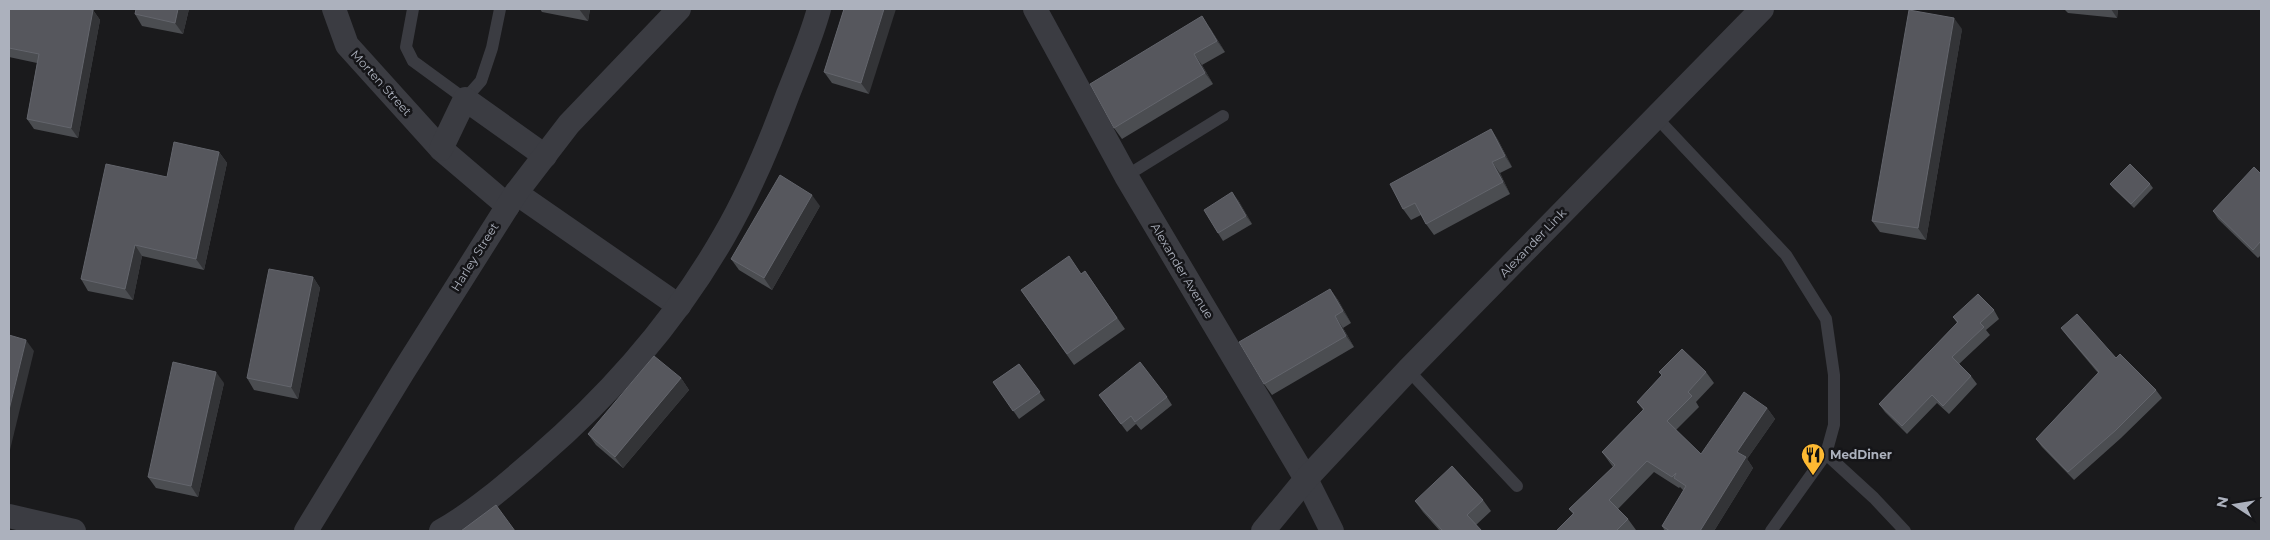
<svg xmlns="http://www.w3.org/2000/svg" width="2270" height="540" viewBox="0 0 2270 540" font-family="Montserrat,sans-serif">
	<style>
		.lines { fill: none; stroke-linecap: round; stroke-linejoin: round }
		.lane { stroke: #3b3c42; stroke-width: 12 }
		.street { stroke: #3b3c42; stroke-width: 24 }
		.wall { fill: #4b4d51 }
		.shaded-wall { fill: #333437 }
		.building { fill: #56575d; stroke: #63656c }
		.labels { text-anchor: middle; stroke-width: 5; stroke-linejoin: round; paint-order: stroke }
		.street-label { font-size: 12px; fill: #acb1bd; stroke: #151518 }
		.poi-label { font-size: 12px; font-weight: bold; fill: #acb1bd; stroke: #151518; text-anchor: start }
	</style>
	<rect width="100%" height="100%" fill="#1a1a1c"/>
	<g class="lines">
		<!-- lane -->
		<g class="lane">
			<path d="M413,9L406,47L413,61L465,99L481,81L492,48L500,9"/>
			<path d="M1656,117L1786,255L1826,319L1834,375V425L1826,454L1771,531"/>
			<path d="M1126,176L1223,116"/>
			<path d="M1408,370L1517,486"/>
			<path d="M1826,454L1874,498L1905,531"/>
		</g>
		<!-- street -->
		<g class="street">
			<path d="M334,9L347,45L441,149L508,206"/>
			<path d="M1035,9L1126,176L1306,479L1332,531"/>
			<path d="M441,149L465,99L545,156"/>
			<path d="M516,193L679,306"/>
			<path d="M9,516L74,531"/>
			<path d="M306,531L403,372L516,193L569,124L679,9"/>
			<path d="M441,531C475,512 507,484 537,458C610,395 676,320 724,236C750,191 770,143 788,94C799,66 811,38 819,9"/>
			<path d="M1263,531L1306,479L1408,370L1762,9"/>
		</g>
	</g>
	<!-- wall -->
	<g class="wall">
		<path d="M9,9L93,10L100,20L78,138L34,129L27,119L37,63L9,57Z"/>
		<path d="M189,9L183,34L142,26L135,14Z"/>
		<path d="M540,9H590L588,21L542,12Z"/>
		<path d="M844,9L869,94L832,83L824,72Z"/>
		<path d="M2064,9H2118L2117,18L2068,13Z"/>
		<path d="M1210,28L1225,52L1202,65L1213,84L1122,139L1114,128Z"/>
		<path d="M1962,29L1926,240L1880,232L1872,221Z"/>
		<path d="M1491,129L1498,140L1512,167L1500,173L1510,194L1434,235L1426,224L1421,215L1411,220L1403,209Z"/>
		<path d="M219,152L227,163L204,270L142,256L133,300L88,291L81,279L167,177Z"/>
		<path d="M2261,174V255L2258,258L2218,219L2213,211Z"/>
		<path d="M2110,184H2150L2153,188L2134,208L2113,188Z"/>
		<path d="M1238,200L1252,224L1223,241L1218,233Z"/>
		<path d="M820,206L772,290L739,270L731,259Z"/>
		<path d="M1085,271L1125,329L1074,365L1021,290L1081,274Z"/>
		<path d="M313,277L320,288L298,399L254,390L247,378Z"/>
		<path d="M1330,289L1338,300L1351,323L1343,328L1354,347L1272,395L1264,384Z"/>
		<path d="M1994,310L1999,319L1986,330L1990,335L1959,364L1971,376L1977,384L1949,414L1937,403L1907,434L1885,412L1879,404L1957,323L1953,317Z"/>
		<path d="M2061,328L2116,358L2156,390L2162,398L2121,438L2074,480L2042,447L2036,439L2098,373L2067,336Z"/>
		<path d="M1019,364L1045,400L1019,419L993,382Z"/>
		<path d="M1659,372H1706L1714,383L1696,402L1699,407L1676,430L1701,454L1767,408L1775,419L1747,459L1753,468L1714,531H1665L1662,526L1684,491L1680,487L1679,488L1654,472L1618,509L1628,519L1636,530L1634,531H1556L1573,514L1569,509L1613,467L1610,463L1602,452L1643,410L1637,402L1662,375Z"/>
		<path d="M681,378L689,390L623,468L596,445L588,434Z"/>
		<path d="M224,383L198,497L156,488L148,477Z"/>
		<path d="M1099,395L1167,397L1172,405L1141,430L1136,424L1127,432Z"/>
		<path d="M1483,500L1491,511L1476,525L1482,531H1440L1423,512L1415,501Z"/>
	</g>
	<!-- shaded-wall -->
	<g class="shaded-wall">
		<path d="M178,9H189L183,34L175,23Z"/>
		<path d="M579,9H590L588,21Z"/>
		<path d="M884,9H896L869,94L861,83Z"/>
		<path d="M2111,9H2118L2117,18Z"/>
		<path d="M93,10L100,20L78,138L71,128Z"/>
		<path d="M1202,16L1210,28L1225,52L1217,41Z"/>
		<path d="M1954,18L1962,29L1926,240L1918,228Z"/>
		<path d="M1194,54L1202,65L1213,84L1205,73Z"/>
		<path d="M1491,129L1498,140L1512,167L1505,156Z"/>
		<path d="M219,152L227,163L204,270L196,259Z"/>
		<path d="M1492,162L1500,173L1510,194L1503,182Z"/>
		<path d="M1232,192L1238,200L1252,224L1246,216Z"/>
		<path d="M812,195L820,206L772,290L764,278Z"/>
		<path d="M135,245L142,256L133,300L125,289Z"/>
		<path d="M313,277L320,288L298,399L291,387Z"/>
		<path d="M1330,289L1338,300L1351,323L1343,311Z"/>
		<path d="M1335,316L1343,328L1354,347L1346,336Z"/>
		<path d="M26,340L34,351L9,454V410Z"/>
		<path d="M216,372L224,383L198,497L191,486Z"/>
		<path d="M681,378L689,390L623,468L615,457Z"/>
		<path d="M1767,408L1775,419L1747,459L1753,468L1714,531H1700L1737,452Z"/>
	</g>
	<!-- building -->
	<g class="building">
		<path d="M9,9H85L93,10L71,128L27,119L39,54L9,48Z"/>
		<path d="M136,9H178L175,23L135,14Z"/>
		<path d="M844,9H884L861,83L824,72Z"/>
		<path d="M1909,10L1954,18L1918,228L1872,221Z"/>
		<path d="M1202,16L1217,41L1194,54L1205,73L1114,128L1090,84Z"/>
		<path d="M1491,129L1505,156L1492,162L1503,182L1426,224L1415,203L1403,209L1390,184Z"/>
		<path d="M174,142L219,152L196,259L135,245L125,289L81,279L106,164L167,177Z"/>
		<path d="M2130,164L2150,184L2131,204L2110,184Z"/>
		<path d="M2254,167L2261,174V241L2253,250L2213,211Z"/>
		<path d="M780,175L812,195L764,278L731,259Z"/>
		<path d="M1232,192L1246,216L1218,233L1204,210Z"/>
		<path d="M1069,256L1081,274L1085,271L1117,318L1067,354L1021,290Z"/>
		<path d="M269,269L313,277L291,387L247,378Z"/>
		<path d="M1330,289L1343,311L1335,316L1346,336L1264,384L1239,342Z"/>
		<path d="M1978,294L1994,310L1980,323L1984,327L1952,357L1971,376L1943,406L1932,395L1902,426L1879,404L1958,322L1953,317Z"/>
		<path d="M2077,314L2116,358L2120,354L2156,390L2116,430L2068,472L2036,439L2099,372L2061,328Z"/>
		<path d="M9,335L26,340L9,410Z"/>
		<path d="M1682,349L1706,372L1688,392L1692,396L1667,421L1701,454L1744,392L1767,408L1737,452L1746,457L1700,531H1670L1662,526L1686,486L1674,478L1676,473L1672,477L1647,461L1609,500L1628,519L1616,531H1556L1574,513L1569,509L1615,465L1602,452L1644,409L1637,402L1662,375L1659,372Z"/>
		<path d="M654,356L681,378L615,457L588,434Z"/>
		<path d="M173,362L216,372L191,486L148,477Z"/>
		<path d="M1140,362L1167,397L1135,422L1131,416L1121,424L1099,395Z"/>
		<path d="M1019,364L1040,392L1013,411L993,382Z"/>
		<path d="M1452,466L1483,500L1467,515L1482,531H1443L1415,501Z"/>
		<path d="M496,505L515,531H461Z"/>
	</g>
	<!-- icons -->
	<defs>
		<g id="restaurant-pin" transform="scale(1.25)"><path d="M0 17L-7.5 6A9.5 9.5 0 1 1 7.5 6Z" fill="#fdb932" stroke="#151518"/><path d="M-5-6h1v4h1v-4h1v4h1v-4h1v5L-1.5 .5V6h-2V.5L-5-1ZM5-6V6H3V1.5H1.5Q1.5-4 5-6Z" fill="#111"/></g>
	</defs>
	<g fill-rule="evenodd">
		<use href="#restaurant-pin" x="1813" y="455"/>
	</g>
	<g class="labels">
		<!-- street labels -->
		<g class="street-label">
			<text transform="translate(381 83) rotate(48)" y="4">Morten Street</text>
			<text transform="translate(1533 243) rotate(-46)" y="4">Alexander Link</text>
			<text transform="translate(475 257) rotate(-58)" y="4">Harley Street</text>
			<text transform="translate(1182 271) rotate(59)" y="4">Alexander Avenue</text>
		</g>
		<!-- poi labels -->
		<g class="poi-label">
			<text x="1830" y="459">MedDiner</text>
		</g>
	</g>
	<!-- border -->
	<rect width="2270" height="540" fill="none" stroke="#acb1bd" stroke-width="20"/>
	<!-- north arrow -->
	<g transform="translate(2235 505) rotate(282)" stroke="#151518" stroke-width="4" paint-order="stroke">
	<path d="M0-4L9 19L0 12L-9 19Z" fill="#acb1bd"/>
	<text y="-8" font-size="14" font-weight="bold" text-anchor="middle" fill="#acb1bd">N</text>
	</g>
</svg>
